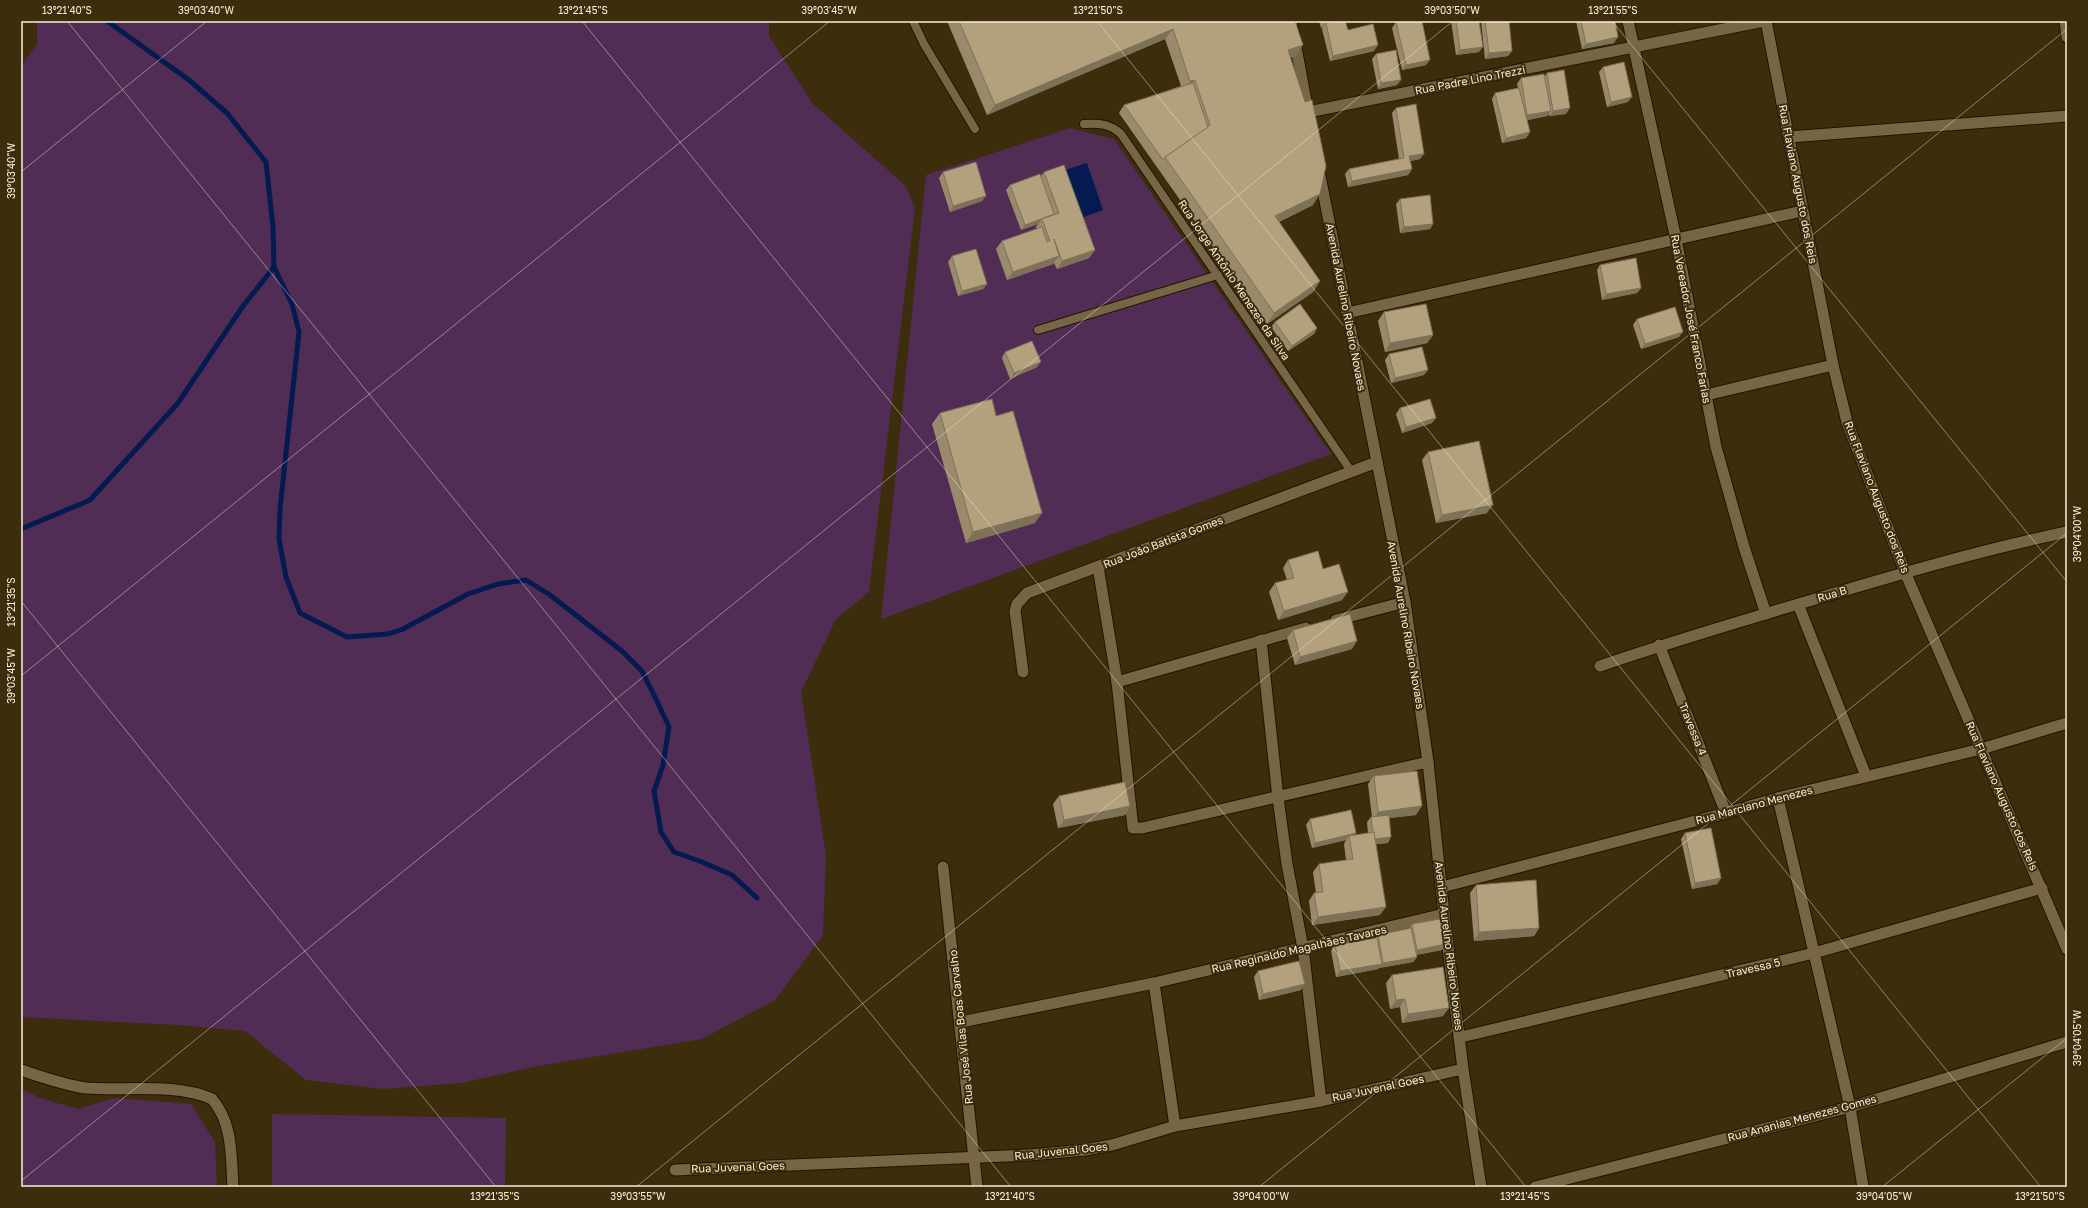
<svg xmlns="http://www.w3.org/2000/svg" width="2088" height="1208" viewBox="0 0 2088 1208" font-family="'Golos Text',sans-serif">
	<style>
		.green { fill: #512d55 }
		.water { fill: #041a50 }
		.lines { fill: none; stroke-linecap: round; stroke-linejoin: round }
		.stream { stroke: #041a50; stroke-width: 5 }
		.service-casing { stroke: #211501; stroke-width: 10 }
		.minor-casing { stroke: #211501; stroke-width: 13 }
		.tertiary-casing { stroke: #211501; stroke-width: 13 }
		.service { stroke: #776645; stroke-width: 8 }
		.minor { stroke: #776645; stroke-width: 11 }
		.tertiary { stroke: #776645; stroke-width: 11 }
		.wall { fill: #9a8a6c }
		.shaded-wall { fill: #7d7158 }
		.building { fill: #b3a17e; stroke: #7d7158 }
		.ticks { fill: none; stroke: #f8eedc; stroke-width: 1; stroke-opacity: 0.45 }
		.labels { text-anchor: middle; stroke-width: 4; stroke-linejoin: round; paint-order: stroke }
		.street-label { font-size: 11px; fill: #f8eedc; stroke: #3c2d0d }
		.neatline { fill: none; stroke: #f8eedc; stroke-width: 1.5 }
		.ticks-label { font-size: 10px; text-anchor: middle; fill: #f8eedc }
	</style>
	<rect width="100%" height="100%" fill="#3c2d0d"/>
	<!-- green -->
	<g class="green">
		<path d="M37,21H769V36L813,104L906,186L915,208L869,592L836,619L801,692L826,855L823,935L775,1000L702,1039L538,1066L461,1083L383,1089L306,1080L245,1031L178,1025L21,1017V66L37,44Z"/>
		<path d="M1070,128L1114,139L1331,454L881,619L926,175Z"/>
		<path d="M21,1089L40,1098L78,1109L114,1098L191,1104L215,1142L217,1187H21Z"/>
		<path d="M272,1114L506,1118L505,1187H272Z"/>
	</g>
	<!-- water -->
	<path class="water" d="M1087,163L1103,210L1076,220L1059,172Z"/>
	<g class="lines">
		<!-- stream -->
		<g class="stream">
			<path d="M274,267L292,304L299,332L280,509L279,539L286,577L300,613L347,637L388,634L403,629L468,594L498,584L526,580L550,595L622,651L642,671L657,701L669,727L663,765L654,791L661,832L674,852L702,862L732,875L757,898"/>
			<path d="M21,529L90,500L178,403L243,306L274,267L273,227L266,162L227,113L189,80L107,21"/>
		</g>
		<!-- service casing -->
		<g class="service-casing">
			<g id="service">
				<path d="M913,21L924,44L975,129"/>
				<path d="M1084,124C1100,123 1110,124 1121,134L1351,471"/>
				<path d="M1038,330L1218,275"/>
			</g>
		</g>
		<!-- minor casing -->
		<g class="minor-casing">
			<g id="minor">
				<path d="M1628,21L1676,239L1716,447L1744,547L1766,614"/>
				<path d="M1766,21L1833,365L1847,422L1905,572L2067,949"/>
				<path d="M2065,21L2067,37"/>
				<path d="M1308,112L1764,21"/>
				<path d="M1789,137L2067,116"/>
				<path d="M1347,313L1802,211"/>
				<path d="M1706,395L1833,365"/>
				<path d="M1098,567L1117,682L1133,828H1142L1428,762"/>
				<path d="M1798,604L1866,776"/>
				<path d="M1336,620L1405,602"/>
				<path d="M1261,640L1278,798L1287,864L1303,948L1321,1101"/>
				<path d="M1659,645L1726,813"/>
				<path d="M1600,666C1670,642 1741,621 1812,600C1896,575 1981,550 2067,532"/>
				<path d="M1023,672L1015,611L1017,604L1027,593L1377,462"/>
				<path d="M1117,682L1306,628"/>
				<path d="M1778,798L1850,1107L1863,1187"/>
				<path d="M943,867L977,1187"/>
				<path d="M1442,887L1726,813L1778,798L1981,749L2067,723"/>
				<path d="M1154,983L1175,1126"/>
				<path d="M961,1022L1154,983L1444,914"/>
				<path d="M1461,1037L1814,953L2042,888"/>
				<path d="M21,1070C42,1077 64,1085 86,1088C126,1091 176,1083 212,1099C233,1123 231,1156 233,1187"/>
				<path d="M675,1170L1029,1155L1085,1150L1112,1145L1175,1126L1321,1101L1463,1069"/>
				<path d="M1535,1187L1850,1107L2067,1042"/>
			</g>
		</g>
		<!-- tertiary casing -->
		<g class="tertiary-casing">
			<g id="tertiary">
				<path d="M1291,21L1309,117"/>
				<path d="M1319,171L1405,602L1428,762L1444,914L1463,1069L1481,1187"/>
			</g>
		</g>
		<!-- service -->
		<use href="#service" class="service"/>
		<!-- minor -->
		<use href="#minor" class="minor"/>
		<!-- tertiary -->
		<use href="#tertiary" class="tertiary"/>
	</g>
	<!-- wall -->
	<g class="wall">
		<path d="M947,21H1295L1296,56L1290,57L1313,205L1279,222L1320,281L1313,292L1267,324L1119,113L1124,105L1181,86L1165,39L987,115Z"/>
		<path d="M1319,21H1348L1346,22L1348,30L1374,51L1330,61L1322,29L1323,27L1321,28Z"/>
		<path d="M1451,21H1479V52L1456,55Z"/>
		<path d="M1481,21H1509L1512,51L1508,56L1485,59Z"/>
		<path d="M1576,21H1615L1614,43L1582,49Z"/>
		<path d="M1396,22L1426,65L1402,70L1392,28Z"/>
		<path d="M1376,54L1397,85L1378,89L1372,59Z"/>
		<path d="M1603,67L1628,102L1607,107L1599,72Z"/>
		<path d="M1547,73L1566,114L1549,116V114L1547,116L1527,120L1530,132L1526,138L1502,143L1492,99L1495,93L1518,88L1517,84L1521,78L1545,76Z"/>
		<path d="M1396,108L1420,159L1410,161L1412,169L1408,175L1348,187L1345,174L1349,169L1399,159L1392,113Z"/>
		<path d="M943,172L982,201L950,212L939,178Z"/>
		<path d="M1044,172L1095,250L1089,258L1057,269L1054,263L1053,264L1007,280L996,249L1002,241L1036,229V227L1038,224L1021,230L1006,190L1010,185L1041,176Z"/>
		<path d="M1400,199L1433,224L1430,229L1400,233L1396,204Z"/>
		<path d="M952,256L987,284L983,289L958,296L948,262Z"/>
		<path d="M1600,265L1641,288L1637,293L1602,300L1597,270Z"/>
		<path d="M1384,312L1433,335L1427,343L1385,352L1378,321Z"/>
		<path d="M1637,319L1679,337L1641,349L1633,325Z"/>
		<path d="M1275,322L1317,328L1314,334L1288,351L1271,327Z"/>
		<path d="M1005,352L1037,367L1010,379L1002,358Z"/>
		<path d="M1389,354L1424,375L1391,383L1385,360Z"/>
		<path d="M1400,408L1432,423L1402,433L1396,414Z"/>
		<path d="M940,413L996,416L1035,523L966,543L932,424Z"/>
		<path d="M1428,452L1487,513L1436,523L1422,460Z"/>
		<path d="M1288,560L1323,569L1342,600L1278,620L1269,592L1275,583L1287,580L1283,568Z"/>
		<path d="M1293,630L1352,649L1295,665L1287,638Z"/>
		<path d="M1374,776L1416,815L1389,818L1388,843L1376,844L1380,915L1312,925L1309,901L1314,893H1316L1313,872L1319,864L1346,860L1344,844L1346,840L1312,848L1306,825L1310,819L1355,835L1368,833L1367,822L1371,817H1372L1368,784Z"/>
		<path d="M1059,796L1130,806L1125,815L1058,828L1053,804Z"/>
		<path d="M1685,833L1721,878L1717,884L1692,889L1681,839Z"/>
		<path d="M1476,885L1539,928L1534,936L1474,941L1470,893Z"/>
		<path d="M1412,924L1442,950L1416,955L1417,957L1413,962L1379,968V967L1378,969L1336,977L1331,951L1335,945L1375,938L1378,935L1409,929Z"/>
		<path d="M1258,971L1301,990L1259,1000L1254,977Z"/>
		<path d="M1392,975L1443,1016L1402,1023L1400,1007L1390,1009L1386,983Z"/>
	</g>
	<!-- shaded-wall -->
	<g class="shaded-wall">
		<path d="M1326,21H1348L1327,26L1326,23L1323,27L1321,28Z"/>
		<path d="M1173,29L1165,39L987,115L995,105Z"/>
		<path d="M1618,37L1614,43L1582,49L1586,44Z"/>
		<path d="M1303,45L1296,56L1280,61L1288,50Z"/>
		<path d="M1378,45L1374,51L1330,61L1333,56Z"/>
		<path d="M1483,47L1479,52L1456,55L1460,50Z"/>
		<path d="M1512,51L1508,56L1485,59L1489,53Z"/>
		<path d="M1430,60L1426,65L1402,70L1406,65Z"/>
		<path d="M1195,80L1187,91L1183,92L1190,81Z"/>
		<path d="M1401,80L1397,85L1378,89L1381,83Z"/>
		<path d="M1632,97L1628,102L1607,107L1611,102Z"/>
		<path d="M1570,108L1566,114L1549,116L1553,111Z"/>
		<path d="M1551,111L1547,116L1524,121L1527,115Z"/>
		<path d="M1530,132L1526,138L1502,143L1506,138Z"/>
		<path d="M1424,154L1420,159L1406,162L1409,156Z"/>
		<path d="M1412,169L1408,175L1348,187L1352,181Z"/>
		<path d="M1320,194L1313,205L1267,227L1275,216Z"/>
		<path d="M986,196L982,201L950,212L953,206Z"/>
		<path d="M1042,219L1038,224L1021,230L1025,225Z"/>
		<path d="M1433,224L1430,229L1400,233L1404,227Z"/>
		<path d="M1095,250L1089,258L1057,269L1062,261Z"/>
		<path d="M1059,256L1053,264L1007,280L1013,272Z"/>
		<path d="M1320,281L1313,292L1267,324L1274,313Z"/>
		<path d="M987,284L983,289L958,296L962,291Z"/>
		<path d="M1641,288L1637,293L1602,300L1606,294Z"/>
		<path d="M1317,328L1314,334L1288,351L1292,346Z"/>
		<path d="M1683,332L1679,337L1641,349L1645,344Z"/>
		<path d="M1433,335L1427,343L1385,352L1390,343Z"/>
		<path d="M1041,362L1037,367L1010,379L1014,373Z"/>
		<path d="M1428,370L1424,375L1391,383L1395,378Z"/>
		<path d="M1436,418L1432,423L1402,433L1406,427Z"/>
		<path d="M1493,505L1487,513L1436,523L1442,515Z"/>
		<path d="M1042,513L1035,523L966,543L973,532Z"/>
		<path d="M1348,592L1342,600L1278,620L1284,611Z"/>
		<path d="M1357,641L1352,649L1295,665L1300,657Z"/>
		<path d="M1130,806L1125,815L1058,828L1064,820Z"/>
		<path d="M1422,806L1416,815L1373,820L1378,812Z"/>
		<path d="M1356,833L1352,839L1349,836L1346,840L1312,848L1315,843Z"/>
		<path d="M1391,837L1388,843L1369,845L1373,839Z"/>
		<path d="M1721,878L1717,884L1692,889L1695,883Z"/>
		<path d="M1386,907L1380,915L1312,925L1318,917Z"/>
		<path d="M1539,928L1534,936L1474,941L1479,932Z"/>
		<path d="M1446,944L1442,950L1414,955L1417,950Z"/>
		<path d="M1417,957L1413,962L1379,968L1383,963Z"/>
		<path d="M1382,964L1378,969L1336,977L1340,971Z"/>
		<path d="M1305,984L1301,990L1259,1000L1263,994Z"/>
		<path d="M1405,999L1400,1007L1390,1009L1396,1000Z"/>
		<path d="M1449,1008L1443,1016L1402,1023L1408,1014Z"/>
	</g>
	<!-- building -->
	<g class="building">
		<path d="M959,21H1295L1303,45L1288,50L1305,102L1312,100L1326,166L1320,194L1275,216L1320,281L1274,313L1165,157L1210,125L1195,80L1190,81L1173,29L995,105Z"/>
		<path d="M1336,21H1345L1348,30L1373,24L1378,45L1333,56L1326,23Z"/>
		<path d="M1403,21H1422L1430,60L1406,65L1396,22Z"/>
		<path d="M1456,21H1479L1483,47L1460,50Z"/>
		<path d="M1485,21H1509L1512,51L1489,53Z"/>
		<path d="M1581,21H1615L1618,37L1586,44Z"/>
		<path d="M1396,50L1401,80L1381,83L1376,54Z"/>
		<path d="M1624,62L1632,97L1611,102L1603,67Z"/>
		<path d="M1564,70L1570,108L1553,111L1547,73Z"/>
		<path d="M1544,74L1551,111L1527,115L1521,78Z"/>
		<path d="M1193,83L1208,127L1165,157L1163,160L1124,105Z"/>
		<path d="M1519,88L1530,132L1506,138L1495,93Z"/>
		<path d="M1416,104L1424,154L1409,156L1412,169L1352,181L1349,169L1404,158L1396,108Z"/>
		<path d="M976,162L986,196L953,206L943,172Z"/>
		<path d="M1064,165L1095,250L1062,261L1054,239L1059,256L1013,272L1002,241L1042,227L1047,242L1050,241L1042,219L1059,213L1044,172Z"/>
		<path d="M1040,174L1054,214L1025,225L1010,185Z"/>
		<path d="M1430,195L1433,224L1404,227L1400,199Z"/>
		<path d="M976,249L987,284L962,291L952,256Z"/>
		<path d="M1636,258L1641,288L1606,294L1600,265Z"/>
		<path d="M1300,304L1317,328L1292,346L1275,322Z"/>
		<path d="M1426,304L1433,335L1390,343L1384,312Z"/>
		<path d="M1675,307L1683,332L1645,344L1637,319Z"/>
		<path d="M1032,341L1041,362L1014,373L1005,352Z"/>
		<path d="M1422,347L1428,370L1395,378L1389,354Z"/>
		<path d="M992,399L996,416L1013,411L1042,513L973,532L940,413Z"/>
		<path d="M1430,399L1436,418L1406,427L1400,408Z"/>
		<path d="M1479,441L1493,505L1442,515L1428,452Z"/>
		<path d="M1318,551L1323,569L1339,564L1348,592L1284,611L1275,583L1294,578L1288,560Z"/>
		<path d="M1350,614L1357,641L1300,657L1293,630Z"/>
		<path d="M1417,771L1422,806L1378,812L1374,776Z"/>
		<path d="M1125,782L1130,806L1064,820L1059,796Z"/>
		<path d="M1351,810L1356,833L1315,843L1310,819Z"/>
		<path d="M1389,815L1391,837L1375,839L1374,832L1373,833L1371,817Z"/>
		<path d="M1711,828L1721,878L1695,883L1685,833Z"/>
		<path d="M1374,832L1386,907L1318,917L1314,893L1323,892L1319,864L1353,859L1349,836Z"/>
		<path d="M1536,880L1539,928L1479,932L1476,885Z"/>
		<path d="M1440,919L1446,944L1417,950L1412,924Z"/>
		<path d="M1411,928L1417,957L1383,963L1378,935Z"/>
		<path d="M1377,938L1382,964L1340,971L1335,945Z"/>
		<path d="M1299,961L1305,984L1263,994L1258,971Z"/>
		<path d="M1443,967L1449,1008L1408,1014L1405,999L1396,1000L1392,975Z"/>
	</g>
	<!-- ticks -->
	<path class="ticks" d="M67,21L1011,1187M582,21L1526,1187M1097,21L2041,1187M1612,21L2067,582M21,172L207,21M21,601L496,1187M21,676L830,21M21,1181L1453,21M636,1187L2067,29M1259,1187L2067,533M1882,1187L2067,1038"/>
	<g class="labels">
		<!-- street labels -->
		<g class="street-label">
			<text transform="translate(1470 80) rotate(-11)" y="4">Rua Padre Lino Trezzi</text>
			<text transform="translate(1798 184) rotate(79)" y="4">Rua Flaviano Augusto dos Reis</text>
			<text transform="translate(1234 280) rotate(56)" y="4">Rua Jorge Antônio Menezes da Silva</text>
			<text transform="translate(1346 307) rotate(79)" y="4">Avenida Aurelino Ribeiro Novaes</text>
			<text transform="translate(1691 319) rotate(79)" y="4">Rua Vereador José Franco Farias</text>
			<text transform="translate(1877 497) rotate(69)" y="4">Rua Flaviano Augusto dos Reis</text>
			<text transform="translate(1163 542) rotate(-21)" y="4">Rua João Batista Gomes</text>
			<text transform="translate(1832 594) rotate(-17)" y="4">Rua B</text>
			<text transform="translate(1406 625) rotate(80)" y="4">Avenida Aurelino Ribeiro Novaes</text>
			<text transform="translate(1693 729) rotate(68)" y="4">Travessa 4</text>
			<text transform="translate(2002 796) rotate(66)" y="4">Rua Flaviano Augusto dos Reis</text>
			<text transform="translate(1754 805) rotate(-15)" y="4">Rua Marciano Menezes</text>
			<text transform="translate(1449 946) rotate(83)" y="4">Avenida Aurelino Ribeiro Novaes</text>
			<text transform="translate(1299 949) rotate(-13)" y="4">Rua Reginaldo Magalhães Tavares</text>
			<text transform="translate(1753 968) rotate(-13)" y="4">Travessa 5</text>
			<text transform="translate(961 1027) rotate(-96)" y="4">Rua José Vilas Boas Carvalho</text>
			<text transform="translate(1378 1088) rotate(-12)" y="4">Rua Juvenal Goes</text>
			<text transform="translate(1802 1118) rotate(-15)" y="4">Rua Ananias Menezes Gomes</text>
			<text transform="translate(1061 1151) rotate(-6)" y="4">Rua Juvenal Goes</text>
			<text transform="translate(738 1167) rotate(-2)" y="4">Rua Juvenal Goes</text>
		</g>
	</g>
	<!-- border -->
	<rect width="2088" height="1208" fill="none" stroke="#3c2d0d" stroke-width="44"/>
	<rect x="22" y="22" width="2044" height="1164" class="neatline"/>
	<g class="ticks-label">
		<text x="67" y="14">13°21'40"S</text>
		<text x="206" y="14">39°03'40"W</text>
		<text x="583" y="14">13°21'45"S</text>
		<text x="829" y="14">39°03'45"W</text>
		<text x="1098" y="14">13°21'50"S</text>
		<text x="1452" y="14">39°03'50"W</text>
		<text x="1613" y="14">13°21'55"S</text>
		<text transform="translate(11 171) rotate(-90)" y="4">39°03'40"W</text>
		<text transform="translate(2077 534) rotate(-90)" y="4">39°04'00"W</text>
		<text transform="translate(11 602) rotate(-90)" y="4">13°21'35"S</text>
		<text transform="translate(11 676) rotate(-90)" y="4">39°03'45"W</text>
		<text transform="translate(2077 1038) rotate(-90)" y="4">39°04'05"W</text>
		<text x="495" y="1200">13°21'35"S</text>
		<text x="638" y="1200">39°03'55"W</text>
		<text x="1010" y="1200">13°21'40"S</text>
		<text x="1261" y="1200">39°04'00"W</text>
		<text x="1525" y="1200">13°21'45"S</text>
		<text x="1884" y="1200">39°04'05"W</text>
		<text x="2040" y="1200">13°21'50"S</text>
	</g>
</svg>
